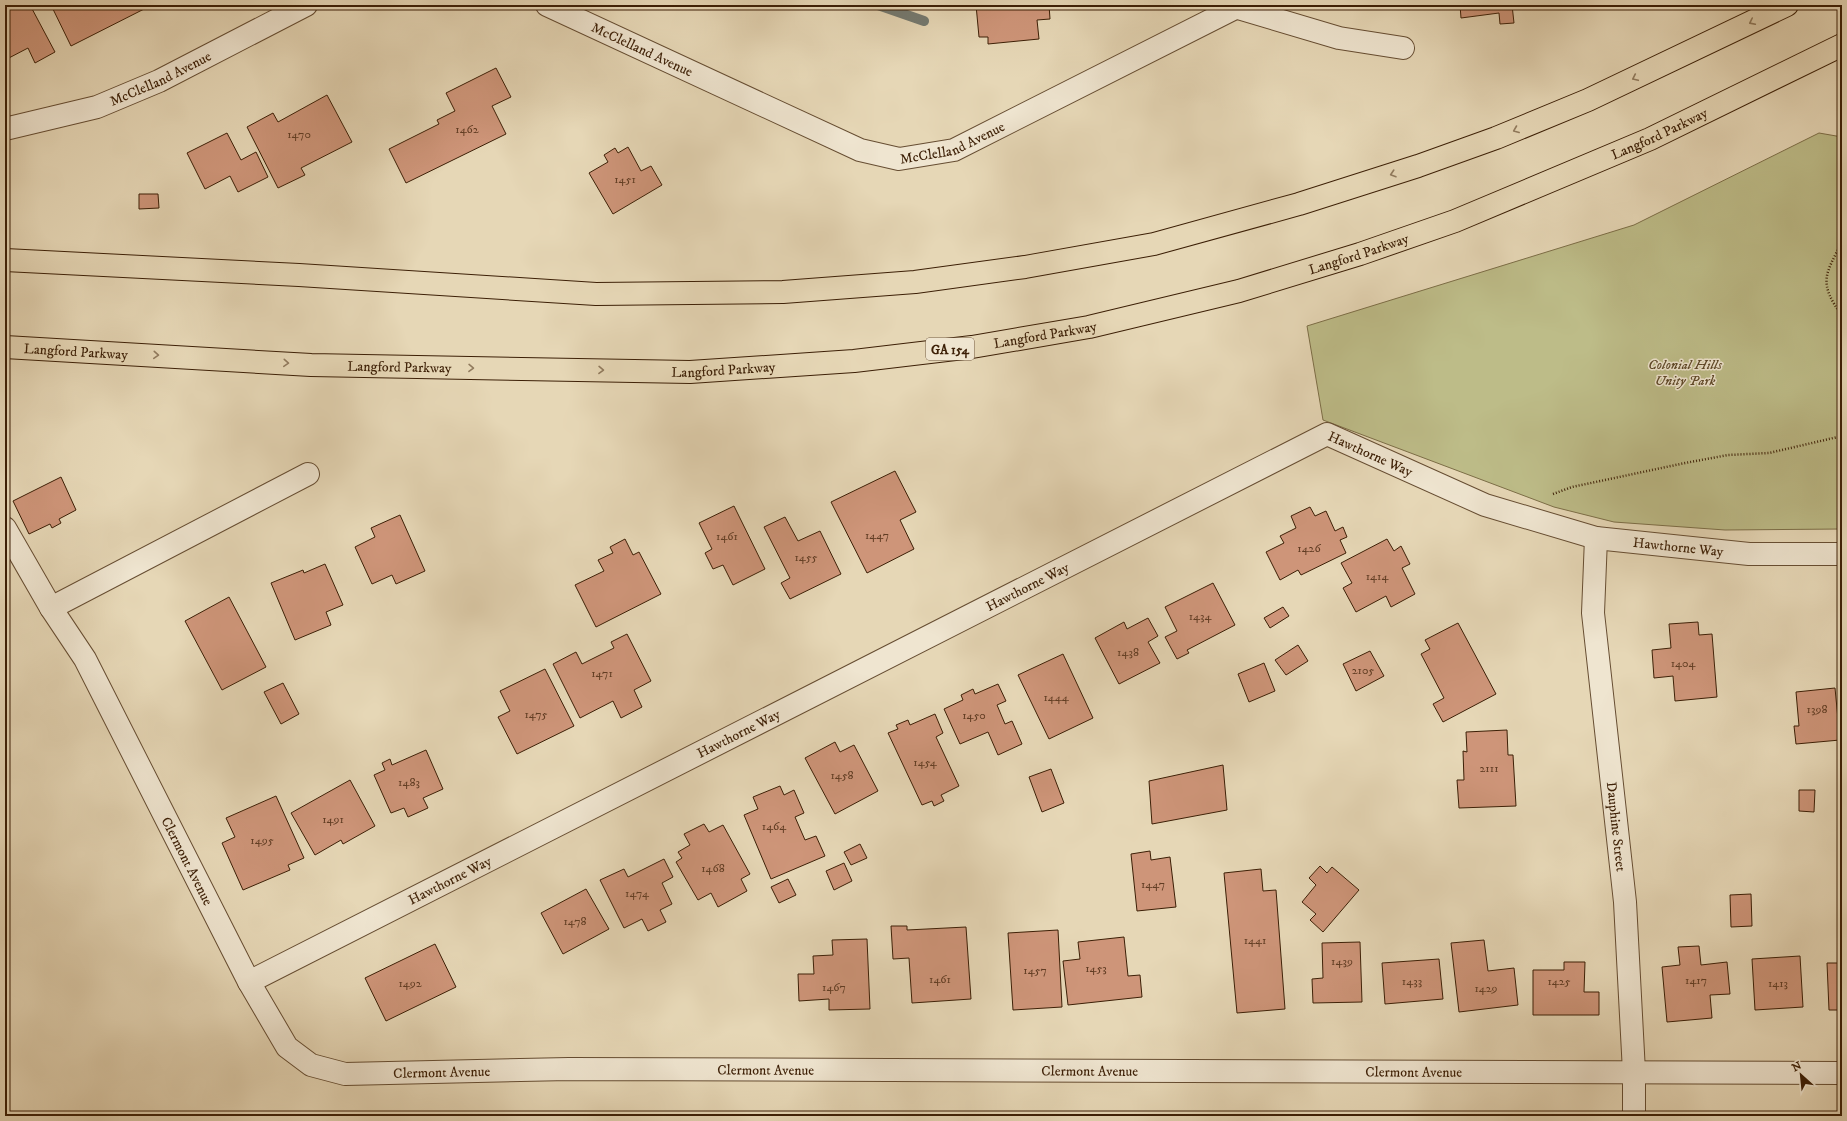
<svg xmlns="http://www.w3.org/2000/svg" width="1847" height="1121" viewBox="0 0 1847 1121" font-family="'IM FELL DW Pica',serif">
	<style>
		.green { fill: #bdbc88; stroke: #7c6e47 }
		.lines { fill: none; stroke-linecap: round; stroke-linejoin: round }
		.stream { stroke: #747a71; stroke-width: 10 }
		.building { fill: #ce9579; stroke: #3c1f06 }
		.street-casing { stroke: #664d32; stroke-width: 24 }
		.highway-casing { stroke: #3c1f06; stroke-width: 24 }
		.path { stroke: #3c1f06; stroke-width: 2.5; stroke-dasharray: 1 2; stroke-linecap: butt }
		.street { stroke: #efe5d0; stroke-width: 22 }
		.highway { stroke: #e6d7b6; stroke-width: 22 }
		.oneway { stroke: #917b5e }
		.labels { text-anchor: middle; stroke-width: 3; stroke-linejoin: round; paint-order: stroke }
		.number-label { font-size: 12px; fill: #603c23 }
		.shield { fill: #efe5d0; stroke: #725a43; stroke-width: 1 }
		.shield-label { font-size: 13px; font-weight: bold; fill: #3c1f06 }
		.street-label { font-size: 14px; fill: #3c1f06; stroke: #efe5d0 }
		.park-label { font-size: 14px; font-style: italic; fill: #5c4626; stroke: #efe5d0 }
	</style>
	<rect width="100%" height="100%" fill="#e6d7b6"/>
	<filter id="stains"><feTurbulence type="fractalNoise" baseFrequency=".005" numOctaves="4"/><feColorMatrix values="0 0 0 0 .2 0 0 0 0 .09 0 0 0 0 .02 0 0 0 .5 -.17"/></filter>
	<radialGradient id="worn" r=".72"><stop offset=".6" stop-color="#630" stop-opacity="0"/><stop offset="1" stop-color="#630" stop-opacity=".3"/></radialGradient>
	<!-- green -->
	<path class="green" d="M1819,133L1842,137V529L1725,530L1614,522L1554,507L1323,420L1307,326L1634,225Z"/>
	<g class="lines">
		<!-- stream -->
		<path class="stream" d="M878,5L924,21"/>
	</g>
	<!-- building -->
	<g class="building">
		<path d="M7,5H30L55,52L35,63L28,48L5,60V6Z"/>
		<path d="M51,5H152L71,46Z"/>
		<path d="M976,5H1049L1050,19L1037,20L1039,39L988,44V37H979Z"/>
		<path d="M1460,5H1512L1514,23L1500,24L1499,13L1461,18Z"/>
		<path d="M496,68L511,97L492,106L506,134L406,183L389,149L439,124L437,120L455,111L446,93Z"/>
		<path d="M327,95L352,142L301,168L305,175L278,188L247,127L273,113L278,122Z"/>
		<path d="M227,133L241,160L256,152L268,177L238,192L230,176L205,189L187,153Z"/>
		<path d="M628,147L641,171L651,166L662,185L613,214L589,173L608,162L604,155L615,148L618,153Z"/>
		<path d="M139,194H158L159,208L139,209Z"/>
		<path d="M895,471L916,512L900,520L914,549L867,573L831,502Z"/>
		<path d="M61,477L76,510L59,519L61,523L52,528L50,524L29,534L13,501Z"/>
		<path d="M734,506L765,569L733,585L723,565L713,569L705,553L712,549L699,523Z"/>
		<path d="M1310,507L1315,516L1326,511L1335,531L1343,527L1347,537L1340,540L1346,553L1301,575L1298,570L1280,580L1266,552L1284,543L1280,536L1296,528L1291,516Z"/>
		<path d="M400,515L425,571L396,584L392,575L372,584L355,547L375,537L371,528Z"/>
		<path d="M785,517L798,541L820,531L841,574L790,599L781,583L790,578L764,527Z"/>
		<path d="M625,539L633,555L639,552L661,594L596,627L575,585L604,571L598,560L613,553L610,547Z"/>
		<path d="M1387,539L1394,551L1401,546L1410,564L1402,568L1415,594L1391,607L1386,596L1356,612L1343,588L1352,583L1341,563Z"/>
		<path d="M325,564L343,605L326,612L331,625L295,640L271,583L303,570L304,573Z"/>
		<path d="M1213,583L1235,625L1187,650L1189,653L1177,659L1165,637L1177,631L1165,607Z"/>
		<path d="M229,597L266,667L222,690L185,621Z"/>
		<path d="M1283,607L1289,616L1270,628L1264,618Z"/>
		<path d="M1148,618L1158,636L1148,642L1160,663L1119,684L1095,638L1124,622L1127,629Z"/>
		<path d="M1698,622L1699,635L1712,634L1717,697L1675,701L1673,676L1654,678L1652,650L1671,648L1669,624Z"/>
		<path d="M1458,623L1496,694L1443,722L1433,704L1444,698L1421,654L1430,649L1425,640Z"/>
		<path d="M627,634L651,681L634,690L642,707L621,718L613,701L580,718L553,664L576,652L582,664L614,648L611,642Z"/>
		<path d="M1298,645L1308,661L1286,675L1275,660Z"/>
		<path d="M1370,651L1384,676L1356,691L1343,664Z"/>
		<path d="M1063,654L1093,718L1049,739L1018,675Z"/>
		<path d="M1264,663L1275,691L1249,702L1238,674Z"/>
		<path d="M545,669L574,726L517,754L498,717L510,711L500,691Z"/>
		<path d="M283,683L299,714L281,724L264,692Z"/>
		<path d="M998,684L1006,701L997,705L1005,724L1012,721L1022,744L998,755L988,732L960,744L944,709L963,700L961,695L973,689L975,694Z"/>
		<path d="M1835,688L1840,740L1796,744L1794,726H1799L1796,692Z"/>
		<path d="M935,714L943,733L936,737L959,786L941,795L944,801L934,806L932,801L922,805L888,733L898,729L896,725L908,720L910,725Z"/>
		<path d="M1507,730L1508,755H1513L1516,806L1459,808L1457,780H1464L1463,751L1467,752L1466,732Z"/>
		<path d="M835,742L840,752L854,745L878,791L835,814L805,758Z"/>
		<path d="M426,750L443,789L423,798L428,808L408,817L404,808L391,813L374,775L385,770L382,763L390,759L392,765Z"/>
		<path d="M1223,765L1227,810L1152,824L1149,781Z"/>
		<path d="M1051,769L1064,803L1042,812L1029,777Z"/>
		<path d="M350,780L375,826L343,844L341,840L315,855L291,813Z"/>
		<path d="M780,786L784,795L794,790L804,813L795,817L805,840L816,836L825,856L771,879L744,815L758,809L753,797Z"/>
		<path d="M1799,790H1815L1814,812L1799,811Z"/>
		<path d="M276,796L304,858L288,865L290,870L243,890L222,843L235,837L226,818Z"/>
		<path d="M704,824L709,832L723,825L750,874L741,879L747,891L718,907L711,893L698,900L676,862L682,858L678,852L690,845L684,834Z"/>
		<path d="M860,844L867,858L851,865L844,852Z"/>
		<path d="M1150,851L1151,860L1170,857L1176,907L1137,911L1131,854Z"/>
		<path d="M664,859L673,877L662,883L672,904L660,910L666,922L648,931L642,919L624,928L600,880L624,869L628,877Z"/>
		<path d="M844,863L852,881L834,890L826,871Z"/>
		<path d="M1320,866L1327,873L1332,867L1359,890L1323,932L1310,920L1316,914L1302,902L1316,885L1309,878Z"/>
		<path d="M1261,869L1263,891L1276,890L1285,1009L1237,1013L1224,873Z"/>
		<path d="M788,879L796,895L779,903L771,887Z"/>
		<path d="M586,889L609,929L563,954L541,913Z"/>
		<path d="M1751,894L1752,926L1731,927L1730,895Z"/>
		<path d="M891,926H907V930L966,927L971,999L912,1003L909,958L893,959Z"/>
		<path d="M1058,930L1062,1007L1013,1010L1008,933Z"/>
		<path d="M1124,937L1128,976L1140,975L1142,997L1068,1005L1063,961L1080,959L1078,942Z"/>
		<path d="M867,939L870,1009L829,1010V999L799,1001L798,974H814L813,956L833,955L832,940Z"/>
		<path d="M1484,940L1488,971L1514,968L1518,1005L1459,1012L1451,943Z"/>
		<path d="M1360,942L1362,1002L1313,1003L1312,979L1323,978L1322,943Z"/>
		<path d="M435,944L456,987L386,1021L365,978Z"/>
		<path d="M1699,946L1701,965L1727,962L1730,994L1710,995L1712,1018L1667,1022L1662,967L1680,965L1678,947Z"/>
		<path d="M1800,956L1803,1007L1755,1010L1752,959Z"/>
		<path d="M1439,959L1443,999L1385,1004L1382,963Z"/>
		<path d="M1564,962H1585L1584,992H1599V1015H1533V970H1564Z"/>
		<path d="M1827,963H1842V1024L1841,1010H1829Z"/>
	</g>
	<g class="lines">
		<!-- street casing -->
		<g class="street-casing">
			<g id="street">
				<path id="s1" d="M547,5L860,150L899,159L954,150L1241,5"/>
				<path d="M1228,5L1339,38L1403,48"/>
				<path id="s2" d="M5,129L97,107L159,81L306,5"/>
				<path id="s3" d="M5,528L51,608L85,659L249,982L287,1047L311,1065L345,1074L569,1069L1842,1073"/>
				<path id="s4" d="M1596,538L1593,613L1625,902L1634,1072V1116"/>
				<path d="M51,608L308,474"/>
				<path id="s5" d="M249,982L1327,434L1485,505L1596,538L1749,554H1842"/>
			</g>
		</g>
		<!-- highway casing -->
		<g class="highway-casing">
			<g id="highway">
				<path d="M5,260L299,275L596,294L783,292L915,282L1025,267L1154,244L1299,204L1418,166L1496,138L1588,100L1787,5"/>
				<path id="s6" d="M5,347L311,365L690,372L854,361L972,347L1089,327L1239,291L1360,254L1455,221L1650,139L1842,45"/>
			</g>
		</g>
		<!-- path -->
		<g class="path">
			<path d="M1842,242C1825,275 1818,282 1842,316"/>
			<path d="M1553,494L1572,487L1685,463L1728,455L1769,453L1842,436"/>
		</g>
		<!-- street -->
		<use href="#street" class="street"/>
		<!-- highway -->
		<use href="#highway" class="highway"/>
	</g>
	<!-- one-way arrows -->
	<defs><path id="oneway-chevron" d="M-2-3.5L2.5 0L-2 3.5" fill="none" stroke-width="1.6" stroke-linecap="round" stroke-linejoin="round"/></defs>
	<g class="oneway">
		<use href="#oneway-chevron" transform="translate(1752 22) rotate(154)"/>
		<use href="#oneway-chevron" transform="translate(1635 78) rotate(155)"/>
		<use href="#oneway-chevron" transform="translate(1516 130) rotate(158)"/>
		<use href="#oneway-chevron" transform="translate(1393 174) rotate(162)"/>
		<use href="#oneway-chevron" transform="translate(156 355) rotate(4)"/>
		<use href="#oneway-chevron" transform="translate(286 363) rotate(4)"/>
		<use href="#oneway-chevron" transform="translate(471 368) rotate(1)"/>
		<use href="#oneway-chevron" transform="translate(601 370) rotate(1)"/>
	</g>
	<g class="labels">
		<!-- number labels -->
		<g class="number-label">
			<text x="467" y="133">1462</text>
			<text x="299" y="138">1470</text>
			<text x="625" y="183">1451</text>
			<text x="877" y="539">1447</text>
			<text x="727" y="540">1461</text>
			<text x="1309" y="552">1426</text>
			<text x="806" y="561">1455</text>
			<text x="1377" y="580">1414</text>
			<text x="1200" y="620">1434</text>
			<text x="1128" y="656">1438</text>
			<text x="1683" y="667">1404</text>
			<text x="1363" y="674">2105</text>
			<text x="602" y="677">1471</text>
			<text x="1056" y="701">1444</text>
			<text x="1817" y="713">1398</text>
			<text x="536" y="718">1475</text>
			<text x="974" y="719">1450</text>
			<text x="925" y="766">1454</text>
			<text x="1489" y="772">2111</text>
			<text x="842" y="779">1458</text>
			<text x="409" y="786">1483</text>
			<text x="333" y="823">1491</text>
			<text x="774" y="830">1464</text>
			<text x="262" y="844">1495</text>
			<text x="713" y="872">1468</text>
			<text x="1153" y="888">1447</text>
			<text x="637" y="897">1474</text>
			<text x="575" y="925">1478</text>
			<text x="1255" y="944">1441</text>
			<text x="1342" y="965">1439</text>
			<text x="1096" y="972">1453</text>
			<text x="1035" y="974">1457</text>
			<text x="940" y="983">1461</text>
			<text x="1696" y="984">1417</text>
			<text x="1412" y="985">1433</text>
			<text x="1559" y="985">1425</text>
			<text x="410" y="987">1492</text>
			<text x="1778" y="987">1413</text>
			<text x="834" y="991">1467</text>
			<text x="1486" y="992">1429</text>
		</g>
		<!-- shield labels -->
		<rect class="shield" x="926" y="338" width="48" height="22" rx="3"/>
		<g class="shield-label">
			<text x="950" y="354">GA 154</text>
		</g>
		<!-- street labels -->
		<g class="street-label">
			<text dy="5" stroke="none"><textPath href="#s1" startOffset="105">McClelland Avenue</textPath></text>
			<text dy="5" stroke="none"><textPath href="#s2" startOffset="164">McClelland Avenue</textPath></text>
			<text dy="5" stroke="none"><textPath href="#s6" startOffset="1691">Langford Parkway</textPath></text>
			<text dy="5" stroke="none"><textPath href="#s1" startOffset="441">McClelland Avenue</textPath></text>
			<text dy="5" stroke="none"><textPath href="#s6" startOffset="1367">Langford Parkway</textPath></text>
			<text dy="5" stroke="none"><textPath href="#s6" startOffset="1043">Langford Parkway</textPath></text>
			<text dy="5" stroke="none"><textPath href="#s6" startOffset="71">Langford Parkway</textPath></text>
			<text dy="5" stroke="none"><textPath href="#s6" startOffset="395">Langford Parkway</textPath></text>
			<text dy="5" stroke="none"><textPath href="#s6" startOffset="719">Langford Parkway</textPath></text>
			<text dy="5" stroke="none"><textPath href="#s5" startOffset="1257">Hawthorne Way</textPath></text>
			<text dy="5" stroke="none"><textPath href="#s5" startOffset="1581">Hawthorne Way</textPath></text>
			<text dy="5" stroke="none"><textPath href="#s5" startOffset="873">Hawthorne Way</textPath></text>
			<text dy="5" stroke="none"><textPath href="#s5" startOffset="549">Hawthorne Way</textPath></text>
			<text dy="5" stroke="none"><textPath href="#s4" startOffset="290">Dauphine Street</textPath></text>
			<text dy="5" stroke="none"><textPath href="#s3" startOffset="380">Clermont Avenue</textPath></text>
			<text dy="5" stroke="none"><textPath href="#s5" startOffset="225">Hawthorne Way</textPath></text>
			<text dy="5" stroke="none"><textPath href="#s3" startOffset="1077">Clermont Avenue</textPath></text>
			<text dy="5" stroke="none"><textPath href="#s3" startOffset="1401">Clermont Avenue</textPath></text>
			<text dy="5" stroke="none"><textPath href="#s3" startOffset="753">Clermont Avenue</textPath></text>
			<text dy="5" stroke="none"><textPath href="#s3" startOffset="1725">Clermont Avenue</textPath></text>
		</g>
		<!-- park labels -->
		<g class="park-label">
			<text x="1685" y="369">Colonial Hills<tspan x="1685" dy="16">Unity Park</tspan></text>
		</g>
	</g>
	<!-- margin -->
	<rect width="1847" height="1121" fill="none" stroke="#e6d7b6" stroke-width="20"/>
	<rect x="6" y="6" width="1835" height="1109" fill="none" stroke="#3c1f06" stroke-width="2"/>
	<rect x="10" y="10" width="1827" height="1101" fill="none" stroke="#3c1f06"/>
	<!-- north arrow -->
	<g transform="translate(1801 1075) rotate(333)" stroke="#efe5d0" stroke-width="3" paint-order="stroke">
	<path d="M0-3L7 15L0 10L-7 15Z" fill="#3c1f06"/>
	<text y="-6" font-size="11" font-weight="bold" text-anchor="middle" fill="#3c1f06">N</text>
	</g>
	<rect width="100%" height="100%" filter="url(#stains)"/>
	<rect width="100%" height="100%" fill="url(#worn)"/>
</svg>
